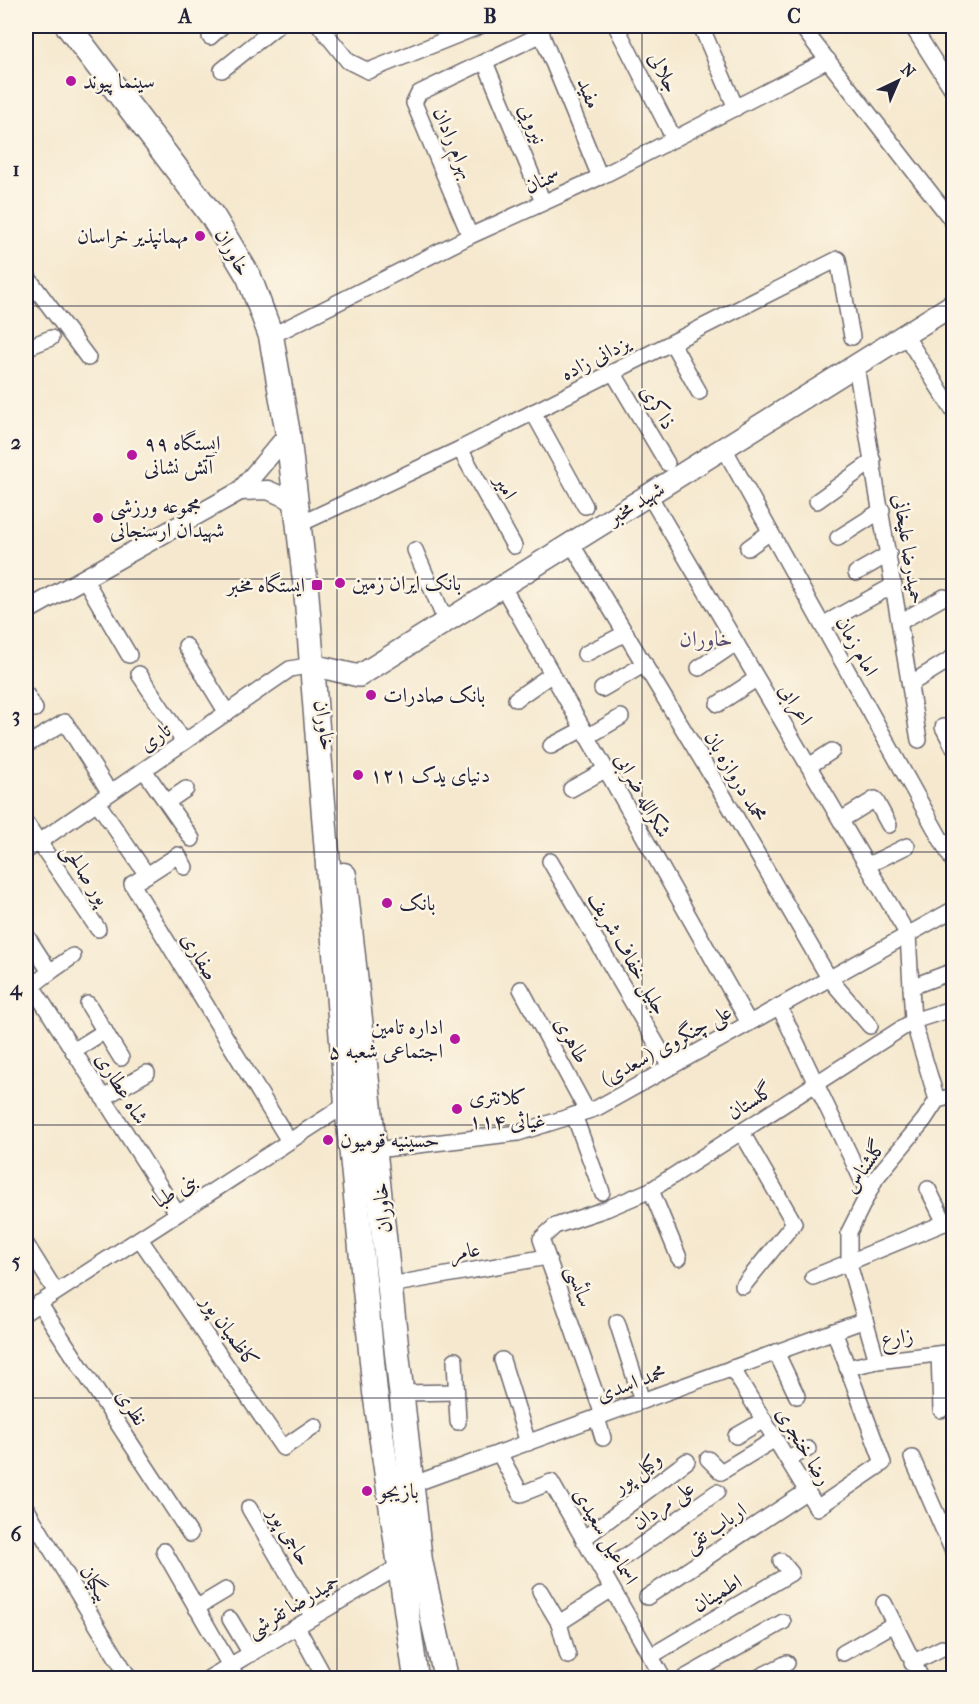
<svg xmlns="http://www.w3.org/2000/svg" width="979" height="1704" viewBox="0 0 979 1704" font-family="'IM FELL French Canon',Amiri,serif">
	<style>
		.lines { fill: none; stroke-linecap: round; stroke-linejoin: round }
		.minor-casing { stroke: #6c676e; stroke-width: 18 }
		.tertiary-casing { stroke: #6c676e; stroke-width: 21 }
		.secondary-casing { stroke: #6c676e; stroke-width: 24 }
		.primary-casing { stroke: #6c676e; stroke-width: 27 }
		.minor { stroke: #fff; stroke-width: 15 }
		.tertiary { stroke: #fff; stroke-width: 18 }
		.secondary { stroke: #fff; stroke-width: 21 }
		.primary { stroke: #fff; stroke-width: 24 }
		.grid { fill: none; stroke: #22223b; stroke-width: 1.5; stroke-opacity: 0.55 }
		.poi-dot { fill: #b5179e; stroke: #fcf5e5; stroke-width: 2 }
		.labels { text-anchor: middle; stroke-width: 5; stroke-linejoin: round; paint-order: stroke }
		.street-label { font-size: 21px; fill: #22223b; stroke: #fcf5e5 }
		.poi-label { font-size: 21px; fill: #22223b; stroke: #fcf5e5; text-anchor: start }
		.neighbourhood-label { font-size: 22px; fill: #584c6e; stroke: #fcf5e5 }
		.neatline { fill: none; stroke: #22223b; stroke-width: 2 }
		.grid-label { font-size: 20px; text-anchor: middle; font-weight: bold; fill: #22223b }
	</style>
	<rect width="100%" height="100%" fill="#fcf5e5"/>
	<filter id="ink" filterUnits="userSpaceOnUse"><feTurbulence type="fractalNoise" baseFrequency=".0167" numOctaves="2"/><feDisplacementMap in="SourceGraphic" scale="12" xChannelSelector="R" yChannelSelector="G"/><feConvolveMatrix kernelMatrix="1 2 1 2 8 2 1 2 1" color-interpolation-filters="sRGB"/></filter>
	<filter id="wash" filterUnits="userSpaceOnUse"><feTurbulence type="fractalNoise" baseFrequency=".008" numOctaves="4" result="noise"/><feDisplacementMap in="SourceGraphic" scale="24" xChannelSelector="R" yChannelSelector="G"/><feGaussianBlur stdDeviation="1.35" result="paint"/><feColorMatrix in="noise" values="0 0 0 0 0 0 0 0 0 0 0 0 0 0 0 0 0 1.4 0 .05"/><feComposite in="paint" operator="in"/></filter>
	<g filter="url(#wash)">
		<rect width="100%" height="100%" fill="#f5e8ce"/>
	</g>
	<g filter="url(#ink)">
		<g class="lines">
			<!-- minor casing -->
			<g class="minor-casing">
				<g id="minor">
					<path d="M320,26L348,61L368,71L480,26"/>
					<path d="M538,26L600,177"/>
					<path d="M616,26L674,139"/>
					<path d="M701,26L736,108"/>
					<path d="M801,26L954,223"/>
					<path d="M912,26L954,92"/>
					<path d="M210,37L222,26"/>
					<path d="M485,62L543,202"/>
					<path d="M222,70L277,26"/>
					<path d="M470,236L414,103L419,93L542,34"/>
					<path d="M26,275L88,358"/>
					<path d="M905,335L954,412"/>
					<path d="M271,336L470,236L600,177L828,60"/>
					<path d="M672,343L699,392"/>
					<path d="M26,348L51,338"/>
					<path d="M856,366L919,740"/>
					<path d="M613,372L667,463"/>
					<path d="M533,412L585,506"/>
					<path d="M724,448L954,863"/>
					<path d="M460,449L514,546"/>
					<path d="M649,495L908,935L913,1021L937,1100"/>
					<path d="M817,501L873,461"/>
					<path d="M298,525L460,449L838,259L852,337"/>
					<path d="M838,538L882,510"/>
					<path d="M571,543L726,800L829,978L870,1026"/>
					<path d="M748,548L770,532"/>
					<path d="M415,550L446,622"/>
					<path d="M856,573L889,554"/>
					<path d="M84,578L129,655"/>
					<path d="M503,587L749,1023"/>
					<path d="M900,622L944,597"/>
					<path d="M822,625L894,585"/>
					<path d="M186,646L227,713"/>
					<path d="M585,654L626,633"/>
					<path d="M699,668L736,643"/>
					<path d="M139,674L184,742"/>
					<path d="M910,684L954,657"/>
					<path d="M602,689L645,664"/>
					<path d="M26,694L35,709"/>
					<path d="M516,699L552,674"/>
					<path d="M718,704L756,679"/>
					<path d="M943,727L954,748"/>
					<path d="M587,737L621,717"/>
					<path d="M28,744L65,722L110,793"/>
					<path d="M551,746L583,729"/>
					<path d="M809,766L832,751"/>
					<path d="M144,770L192,839"/>
					<path d="M571,789L605,770"/>
					<path d="M97,802L147,875L132,884L289,1141"/>
					<path d="M167,802L186,789"/>
					<path d="M841,820L875,799L889,825"/>
					<path d="M26,823L98,929"/>
					<path d="M26,851L290,669L312,665"/>
					<path d="M550,861L670,1067"/>
					<path d="M868,865L907,846"/>
					<path d="M147,875L178,855L185,867"/>
					<path d="M26,935L50,972L32,986L177,1213"/>
					<path d="M50,972L73,956"/>
					<path d="M911,987L948,973"/>
					<path d="M521,989L587,1111"/>
					<path d="M88,1004L121,1058"/>
					<path d="M779,1006L868,1193"/>
					<path d="M73,1051L105,1031"/>
					<path d="M103,1098L147,1073"/>
					<path d="M937,1100L954,1096"/>
					<path d="M574,1115L602,1192"/>
					<path d="M741,1131L794,1223L743,1286"/>
					<path d="M376,1150L518,1133L597,1108L954,909"/>
					<path d="M928,1189L945,1223"/>
					<path d="M651,1190L679,1258"/>
					<path d="M140,1239L283,1448L315,1426"/>
					<path d="M26,1244L56,1292"/>
					<path d="M813,1277L954,1219"/>
					<path d="M390,1285L547,1257"/>
					<path d="M39,1303L190,1534"/>
					<path d="M26,1312L347,1104"/>
					<path d="M617,1322L642,1401"/>
					<path d="M776,1352L797,1396"/>
					<path d="M939,1354L941,1410"/>
					<path d="M455,1360L458,1422"/>
					<path d="M502,1360L528,1443"/>
					<path d="M877,1361L849,1264V1232L876,1178L924,1120L937,1100"/>
					<path d="M732,1368L817,1508L883,1463L834,1331"/>
					<path d="M847,1368L877,1361L954,1352"/>
					<path d="M402,1393L456,1392"/>
					<path d="M603,1415L541,1239L555,1226L606,1209L651,1190L913,1021L954,1008"/>
					<path d="M597,1418L603,1438"/>
					<path d="M736,1436L764,1420"/>
					<path d="M499,1453L521,1494L551,1482L663,1678"/>
					<path d="M912,1458L954,1554"/>
					<path d="M708,1459L721,1472L775,1439"/>
					<path d="M788,1459L808,1449"/>
					<path d="M411,1485L865,1320"/>
					<path d="M26,1508L129,1678"/>
					<path d="M249,1508L313,1617"/>
					<path d="M583,1539L687,1461"/>
					<path d="M164,1551L237,1678"/>
					<path d="M603,1572L717,1492"/>
					<path d="M540,1591L559,1623L568,1656"/>
					<path d="M647,1597L807,1491"/>
					<path d="M884,1603L921,1678"/>
					<path d="M196,1608L226,1590"/>
					<path d="M230,1619L251,1654"/>
					<path d="M559,1623L612,1589"/>
					<path d="M297,1627L325,1678"/>
					<path d="M843,1653L894,1624"/>
					<path d="M651,1656L791,1573L781,1561"/>
					<path d="M912,1663L942,1648"/>
					<path d="M209,1678L398,1567"/>
					<path d="M684,1678L783,1622"/>
					<path d="M757,1678L787,1663"/>
				</g>
			</g>
			<!-- tertiary casing -->
			<g class="tertiary-casing">
				<g id="tertiary">
					<path d="M240,491L268,490L295,502"/>
					<path d="M26,611L240,491L288,434"/>
				</g>
			</g>
			<!-- secondary casing -->
			<g class="secondary-casing">
				<path id="secondary" d="M312,665L359,676L954,304"/>
			</g>
			<!-- primary casing -->
			<g class="primary-casing">
				<g id="primary">
					<path d="M68,26L213,217L249,277L271,336L288,434L306,589L347,1104L375,1392L416,1678"/>
					<path d="M344,875L420,1561L446,1678"/>
				</g>
			</g>
			<!-- minor -->
			<use href="#minor" class="minor"/>
			<!-- tertiary -->
			<use href="#tertiary" class="tertiary"/>
			<!-- secondary -->
			<use href="#secondary" class="secondary"/>
			<!-- primary -->
			<use href="#primary" class="primary"/>
		</g>
	</g>
	<!-- grid -->
	<path class="grid" d="M337,26V1678M642,26V1678M26,306H954M26,579H954M26,852H954M26,1125H954M26,1398H954"/>
	<!-- markers -->
	<g class="poi-dot">
		<circle cx="71" cy="81" r="6"/>
		<circle cx="200" cy="236" r="6"/>
		<circle cx="132" cy="455" r="6"/>
		<circle cx="98" cy="518" r="6"/>
		<circle cx="340" cy="583" r="6"/>
		<rect x="311" y="579" width="12" height="12" rx="3"/>
		<circle cx="371" cy="695" r="6"/>
		<circle cx="358" cy="775" r="6"/>
		<circle cx="387" cy="903" r="6"/>
		<circle cx="455" cy="1039" r="6"/>
		<circle cx="457" cy="1109" r="6"/>
		<circle cx="328" cy="1140" r="6"/>
		<circle cx="367" cy="1491" r="6"/>
	</g>
	<g class="labels">
		<!-- street labels -->
		<g class="street-label">
			<text transform="translate(664 72) rotate(63)" y="7">جلالی</text>
			<text transform="translate(589 93) rotate(68)" y="7">مفید</text>
			<text transform="translate(533 124) rotate(68)" y="7">نیرویی</text>
			<text transform="translate(454 143) rotate(67)" y="7">بهرام رادان</text>
			<text transform="translate(542 180) rotate(-24)" y="7">سمنان</text>
			<text transform="translate(233 252) rotate(60)" y="7">خاوران</text>
			<text transform="translate(595 358) rotate(-27)" y="7">یزدانی زاده</text>
			<text transform="translate(658 407) rotate(59)" y="7">ذاکری</text>
			<text transform="translate(506 487) rotate(61)" y="7">امیر</text>
			<text transform="translate(636 503) rotate(-32)" y="7">شهید مخبر</text>
			<text transform="translate(909 549) rotate(81)" y="7">حمیدرضا علیخانی</text>
			<text transform="translate(857 646) rotate(61)" y="7">امام زمان</text>
			<text transform="translate(796 704) rotate(58)" y="7">اعرابی</text>
			<text transform="translate(325 725) rotate(81)" y="7">خاوران</text>
			<text transform="translate(155 737) rotate(-35)" y="7">تاری</text>
			<text transform="translate(736 776) rotate(59)" y="7">محمد دروازه بان</text>
			<text transform="translate(643 795) rotate(61)" y="7">شکرالله ضرابی</text>
			<text transform="translate(86 874) rotate(56)" y="7">پور صالحی</text>
			<text transform="translate(628 953) rotate(60)" y="7">جلیل خفاف شریف</text>
			<text transform="translate(200 956) rotate(59)" y="7">صفاری</text>
			<text transform="translate(572 1040) rotate(61)" y="7">طاهری</text>
			<text transform="translate(666 1045) rotate(-29)" y="7">علی چنگروی (سعدی)</text>
			<text transform="translate(122 1088) rotate(58)" y="7">شاه عطاری</text>
			<text transform="translate(750 1101) rotate(-33)" y="7">گلستان</text>
			<text transform="translate(864 1166) rotate(-56)" y="7">گلشناس</text>
			<text transform="translate(175 1190) rotate(-33)" y="7">بنی طبا</text>
			<text transform="translate(382 1208) rotate(-96)" y="7">خاوران</text>
			<text transform="translate(465 1251) rotate(-10)" y="7">عامر</text>
			<text transform="translate(580 1286) rotate(71)" y="7">سائسی</text>
			<text transform="translate(230 1331) rotate(55)" y="7">کاظمیان پور</text>
			<text transform="translate(897 1337) rotate(-7)" y="7">زارع</text>
			<text transform="translate(631 1383) rotate(-20)" y="7">محمد اسدی</text>
			<text transform="translate(132 1407) rotate(57)" y="7">نظری</text>
			<text transform="translate(804 1446) rotate(59)" y="7">رضا خنجری</text>
			<text transform="translate(637 1472) rotate(-37)" y="7">وکیل پور</text>
			<text transform="translate(663 1505) rotate(-35)" y="7">علی مردان</text>
			<text transform="translate(715 1527) rotate(-34)" y="7">ارباب تقی</text>
			<text transform="translate(290 1536) rotate(59)" y="7">حاجی پور</text>
			<text transform="translate(606 1536) rotate(60)" y="7">اسماعیل سعیدی</text>
			<text transform="translate(95 1583) rotate(59)" y="7">بیگیان</text>
			<text transform="translate(717 1593) rotate(-31)" y="7">اطمینان</text>
			<text transform="translate(293 1605) rotate(-31)" y="7">حمیدرضا تفرشی</text>
		</g>
		<!-- poi labels -->
		<g class="poi-label">
			<text x="83" y="88">سینما پیوند</text>
			<text x="188" y="243" text-anchor="end">مهمانپذیر خراسان</text>
			<text x="144" y="450">ایستگاه ۹۹<tspan x="144" dy="24">آتش نشانی</tspan></text>
			<text x="110" y="513">مجموعه ورزشی<tspan x="110" dy="24">شهیدان ارسنجانی</tspan></text>
			<text x="352" y="590">بانک ایران زمین</text>
			<text x="305" y="592" text-anchor="end">ایستگاه مخبر</text>
			<text x="383" y="702">بانک صادرات</text>
			<text x="370" y="782">دنیای یدک ۱۲۱</text>
			<text x="399" y="910">بانک</text>
			<text x="443" y="1034" text-anchor="end">اداره تامین<tspan x="443" dy="24">اجتماعی شعبه ۵</tspan></text>
			<text x="469" y="1104">کلانتری<tspan x="469" dy="24">۱۱۴ غیاثی</tspan></text>
			<text x="340" y="1147">حسینیه قومیون</text>
			<text x="379" y="1498">بازیجو</text>
		</g>
		<!-- neighbourhood labels -->
		<g class="neighbourhood-label">
			<text x="706" y="646">خاوران</text>
		</g>
	</g>
	<!-- margin -->
	<rect width="979" height="1704" fill="none" stroke="#fcf5e5" stroke-width="66"/>
	<!-- north arrow -->
	<g transform="translate(898 81) rotate(44)" stroke="#fcf5e5" stroke-width="4.5" paint-order="stroke">
	<path d="M0-4.5L10 22L0 15L-10 22Z" fill="#22223b"/>
	<text y="-9" font-size="16" font-weight="bold" text-anchor="middle" fill="#22223b">N</text>
	</g>
	<rect x="33" y="33" width="913" height="1638" class="neatline"/>
	<g class="grid-label">
		<text x="185" y="23">A</text>
		<text x="490" y="23">B</text>
		<text x="794" y="23">C</text>
		<text x="16" y="176">1</text>
		<text x="16" y="449">2</text>
		<text x="16" y="722">3</text>
		<text x="16" y="995">4</text>
		<text x="16" y="1268">5</text>
		<text x="16" y="1541">6</text>
	</g>
</svg>
